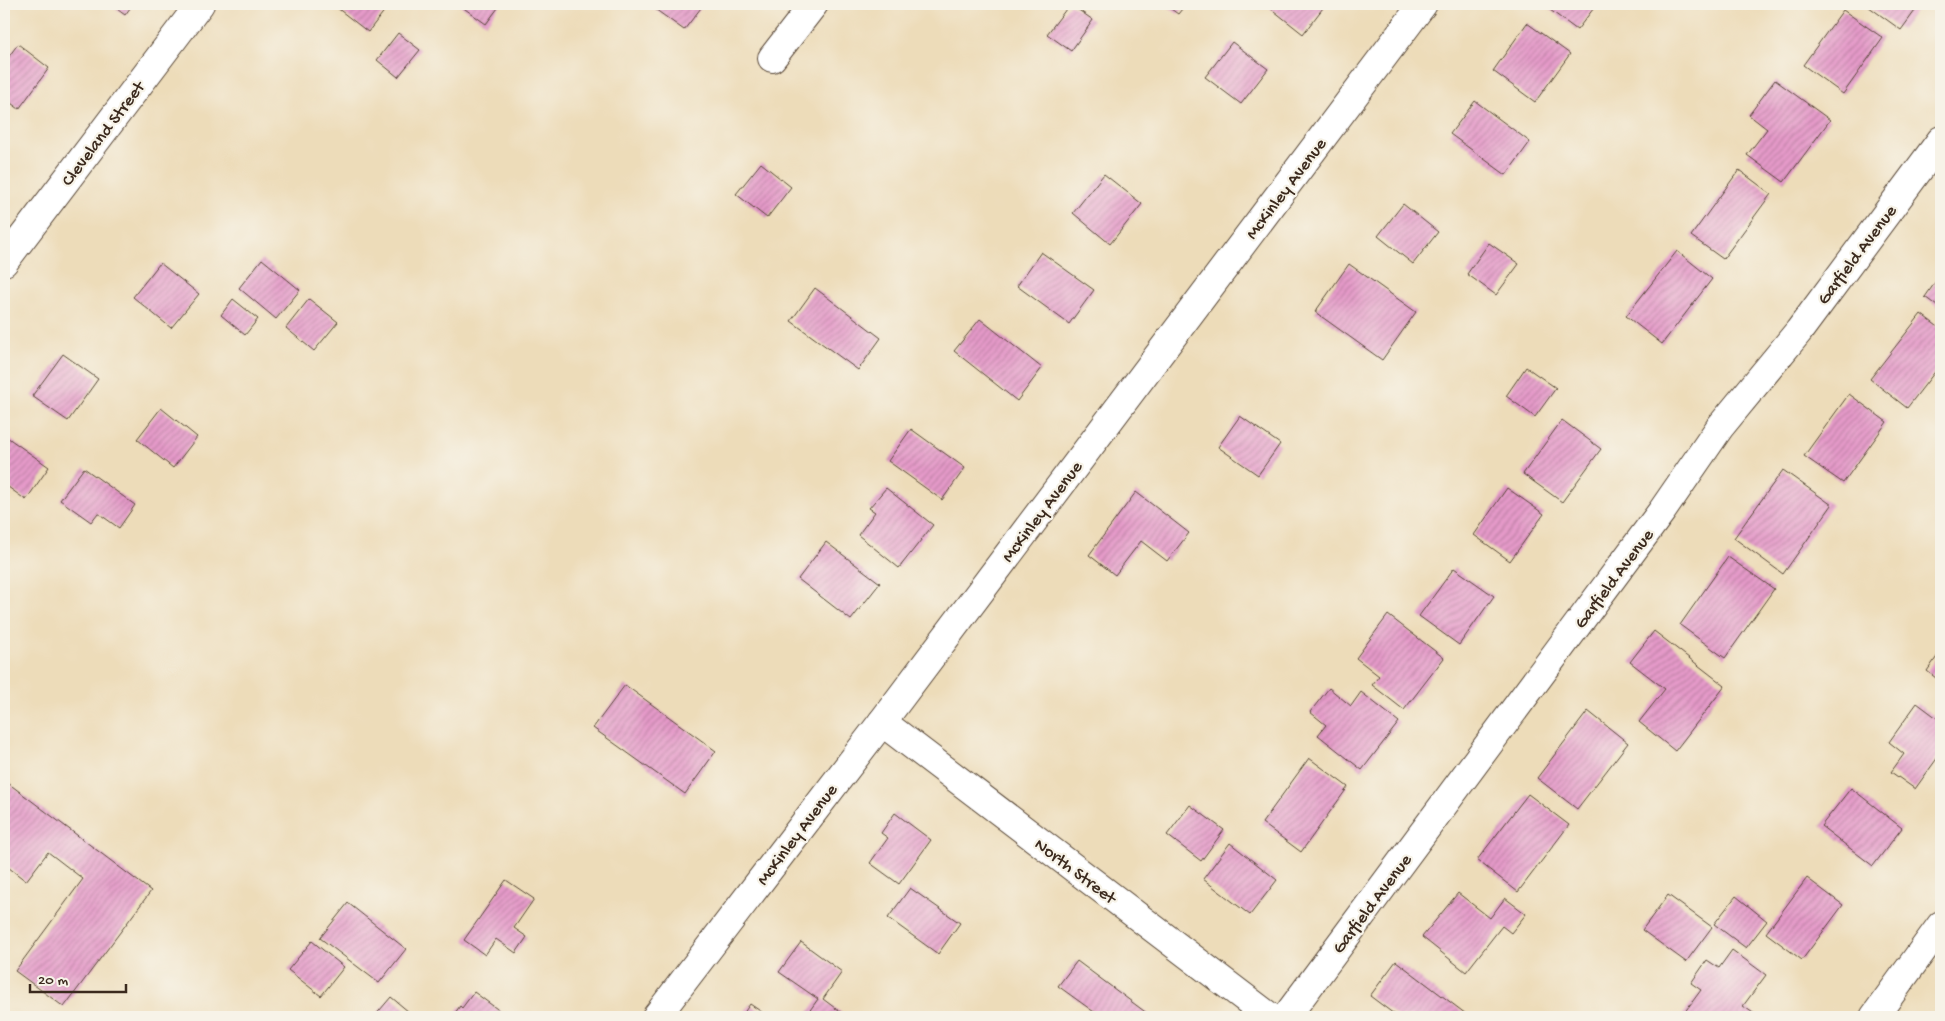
<svg xmlns="http://www.w3.org/2000/svg" width="1945" height="1021" viewBox="0 0 1945 1021" font-family="'Gochi Hand',sans-serif">
	<style>
		.building { fill: url(#building-hatch) }
		.lines { fill: none; stroke-linecap: round; stroke-linejoin: round }
		.street-casing { stroke: #564535; stroke-width: 30 }
		.secondary-casing { stroke: #564535; stroke-width: 30 }
		.street { stroke: #fff; stroke-width: 28 }
		.secondary { stroke: #fff; stroke-width: 28 }
		.labels { text-anchor: middle; stroke-width: 4.5; stroke-linejoin: round; paint-order: stroke }
		.street-label { font-size: 18px; fill: #3b2a1e; stroke: #f7f3e8 }
	</style>
	<defs>
		<pattern id="building-hatch" width="6" height="6" patternUnits="userSpaceOnUse" patternTransform="scale(1.25)"><rect width="6" height="6" fill="#e59ac9"/><path d="M-1 1l2-2M0 6l6-6M5 7l2-2" fill="none" stroke="#bb7ea3"/></pattern>
	</defs>
	<rect width="100%" height="100%" fill="#f7f3e8"/>
	<filter id="ink" filterUnits="userSpaceOnUse"><feTurbulence type="fractalNoise" baseFrequency=".02" numOctaves="2"/><feDisplacementMap in="SourceGraphic" scale="10" xChannelSelector="R" yChannelSelector="G"/><feConvolveMatrix kernelMatrix="1 2 1 2 8 2 1 2 1" color-interpolation-filters="sRGB"/></filter>
	<filter id="wash" filterUnits="userSpaceOnUse"><feTurbulence type="fractalNoise" baseFrequency=".0096" numOctaves="4" result="noise"/><feDisplacementMap in="SourceGraphic" scale="20" xChannelSelector="R" yChannelSelector="G"/><feGaussianBlur stdDeviation="1.12" result="paint"/><feColorMatrix in="noise" values="0 0 0 0 0 0 0 0 0 0 0 0 0 0 0 0 0 1.4 0 .05"/><feComposite in="paint" operator="in"/></filter>
	<g filter="url(#wash)">
		<rect width="100%" height="100%" fill="#eddcb9"/>
		<g id="blocks">
			<!-- building -->
			<g class="building">
				<path d="M110,4H133L125,15Z"/>
				<path d="M332,4H388L389,5L368,32Z"/>
				<path d="M458,4H501L486,24Z"/>
				<path d="M648,4H704L684,30Z"/>
				<path d="M1070,4L1093,20L1071,51L1047,34Z"/>
				<path d="M1164,4H1186L1178,14Z"/>
				<path d="M1271,4H1326L1303,34L1269,7Z"/>
				<path d="M1542,4H1597L1577,30Z"/>
				<path d="M1865,4H1920L1901,30Z"/>
				<path d="M1843,10L1883,38L1843,94L1803,65Z"/>
				<path d="M1527,23L1570,54L1535,102L1493,71Z"/>
				<path d="M398,33L420,50L398,77L377,60Z"/>
				<path d="M1232,42L1268,69L1241,104L1205,77Z"/>
				<path d="M18,44L49,68L19,109L4,98V63Z"/>
				<path d="M1775,80L1830,120L1784,182L1747,155L1767,129L1749,115Z"/>
				<path d="M1475,101L1530,142L1506,175L1450,134Z"/>
				<path d="M761,163L791,187L767,218L736,194Z"/>
				<path d="M1739,170L1771,194L1723,259L1691,236Z"/>
				<path d="M1104,174L1142,204L1110,244L1073,213Z"/>
				<path d="M1403,204L1438,232L1413,264L1378,236Z"/>
				<path d="M1489,243L1519,264L1496,295L1467,274Z"/>
				<path d="M1677,251L1712,279L1662,344L1626,316Z"/>
				<path d="M1041,252L1094,290L1069,324L1017,286Z"/>
				<path d="M262,259L300,290L276,319L239,288Z"/>
				<path d="M160,263L199,294L171,328L133,297Z"/>
				<path d="M1349,264L1416,312L1382,360L1315,312Z"/>
				<path d="M1941,274V309L1925,297Z"/>
				<path d="M815,288L881,338L858,370L791,321Z"/>
				<path d="M233,299L258,319L245,335L221,315Z"/>
				<path d="M309,299L338,322L314,351L286,328Z"/>
				<path d="M1921,314L1941,329V364L1907,408L1870,379Z"/>
				<path d="M980,319L1042,368L1017,401L954,351Z"/>
				<path d="M63,354L98,379L68,421L32,396Z"/>
				<path d="M1526,367L1556,388L1535,417L1506,396Z"/>
				<path d="M1849,394L1887,422L1843,483L1804,456Z"/>
				<path d="M161,408L197,437L173,468L137,439Z"/>
				<path d="M1240,416L1280,444L1258,475L1218,447Z"/>
				<path d="M1562,420L1601,449L1562,502L1523,474Z"/>
				<path d="M911,429L965,468L942,500L888,461Z"/>
				<path d="M4,435L49,467L26,500L4,484Z"/>
				<path d="M84,468L135,505L119,528L98,513L91,522L60,500Z"/>
				<path d="M1783,470L1832,505L1783,574L1734,538Z"/>
				<path d="M886,488L933,525L899,568L858,535L875,512L869,508Z"/>
				<path d="M1507,488L1544,514L1510,561L1474,535Z"/>
				<path d="M1136,492L1189,533L1167,561L1141,541L1115,575L1089,555Z"/>
				<path d="M826,542L880,583L851,620L798,579Z"/>
				<path d="M1728,557L1774,589L1725,658L1680,625Z"/>
				<path d="M1454,568L1494,596L1459,645L1419,616Z"/>
				<path d="M1388,615L1444,658L1404,710L1372,685L1379,676L1356,658Z"/>
				<path d="M1654,631L1725,686L1675,751L1639,722L1665,689L1630,662Z"/>
				<path d="M1941,651V682L1927,671Z"/>
				<path d="M625,685L716,751L685,794L593,728Z"/>
				<path d="M1329,688L1351,706L1361,692L1399,722L1362,770L1318,735L1326,725L1310,712Z"/>
				<path d="M1917,703L1941,721V753L1915,789L1891,772L1904,754L1889,742Z"/>
				<path d="M1588,711L1628,743L1577,809L1537,778Z"/>
				<path d="M1309,758L1348,787L1301,852L1262,823Z"/>
				<path d="M4,780L151,891L64,1007L15,971L83,879L48,852L26,881L4,864Z"/>
				<path d="M1851,788L1902,828L1873,866L1821,826Z"/>
				<path d="M1528,794L1569,825L1518,892L1477,860Z"/>
				<path d="M1190,805L1224,830L1201,861L1167,835Z"/>
				<path d="M895,813L931,840L899,884L870,863L888,838L881,833Z"/>
				<path d="M1230,843L1277,880L1250,915L1203,879Z"/>
				<path d="M1807,878L1843,905L1802,960L1766,933Z"/>
				<path d="M506,880L534,899L514,928L527,937L516,953L496,939L485,955L464,940Z"/>
				<path d="M910,888L960,923L938,954L888,918Z"/>
				<path d="M1458,893L1490,918L1505,898L1526,914L1511,933L1502,926L1466,972L1422,937Z"/>
				<path d="M1668,895L1712,927L1686,962L1642,930Z"/>
				<path d="M1736,896L1767,921L1746,948L1714,924Z"/>
				<path d="M348,903L406,949L379,983L320,938Z"/>
				<path d="M312,941L344,967L321,996L288,970Z"/>
				<path d="M801,942L842,972L823,999L847,1017H814L808,1013L818,999L779,972Z"/>
				<path d="M1732,950L1766,975L1743,1006L1759,1017H1681L1701,990L1691,983L1707,960L1719,968Z"/>
				<path d="M1077,961L1152,1017H1101L1058,986Z"/>
				<path d="M1396,961L1470,1017H1398L1370,996Z"/>
				<path d="M474,992L508,1017H452L460,1006L462,1008Z"/>
				<path d="M391,997L415,1017H374Z"/>
				<path d="M750,1004L769,1017H741Z"/>
			</g>
		</g>
	</g>
	<g filter="url(#ink)">
		<use href="#blocks" fill-opacity="0" stroke="#564535" stroke-width="1"/>
		<g class="lines">
			<!-- street casing -->
			<g class="street-casing">
				<g id="street">
					<path d="M772,58L814,4"/>
					<path d="M4,262L200,4"/>
					<path d="M882,722L1270,1017"/>
					<path d="M1286,1017L1662,511L1720,427L1799,331L1941,140"/>
					<path d="M1874,1017L1941,925"/>
				</g>
			</g>
			<!-- secondary casing -->
			<g class="secondary-casing">
				<path id="secondary" d="M656,1017L882,722L1423,4"/>
			</g>
			<!-- street -->
			<use href="#street" class="street"/>
			<!-- secondary -->
			<use href="#secondary" class="secondary"/>
		</g>
	</g>
	<g class="labels">
		<!-- street labels -->
		<g class="street-label">
			<text transform="translate(102 133) rotate(-53)" y="6">Cleveland Street</text>
			<text transform="translate(1285 188) rotate(-53)" y="6">McKinley Avenue</text>
			<text transform="translate(1856 254) rotate(-53)" y="6">Garfield Avenue</text>
			<text transform="translate(1041 511) rotate(-53)" y="6">McKinley Avenue</text>
			<text transform="translate(1613 578) rotate(-53)" y="6">Garfield Avenue</text>
			<text transform="translate(796 834) rotate(-53)" y="6">McKinley Avenue</text>
			<text transform="translate(1076 870) rotate(37)" y="6">North Street</text>
			<text transform="translate(1371 903) rotate(-53)" y="6">Garfield Avenue</text>
		</g>
	</g>
	<!-- margin -->
	<rect width="1945" height="1021" fill="none" stroke="#f7f3e8" stroke-width="20"/>
	<!-- scale -->
	<path d="M30 984v8h96v-8" fill="none" stroke="#3b2a1e" stroke-width="2.5"/>
	<text x="38" y="984" font-size="15" fill="#3b2a1e" stroke="#f7f3e8" stroke-width="4" paint-order="stroke">20 m</text>
</svg>
